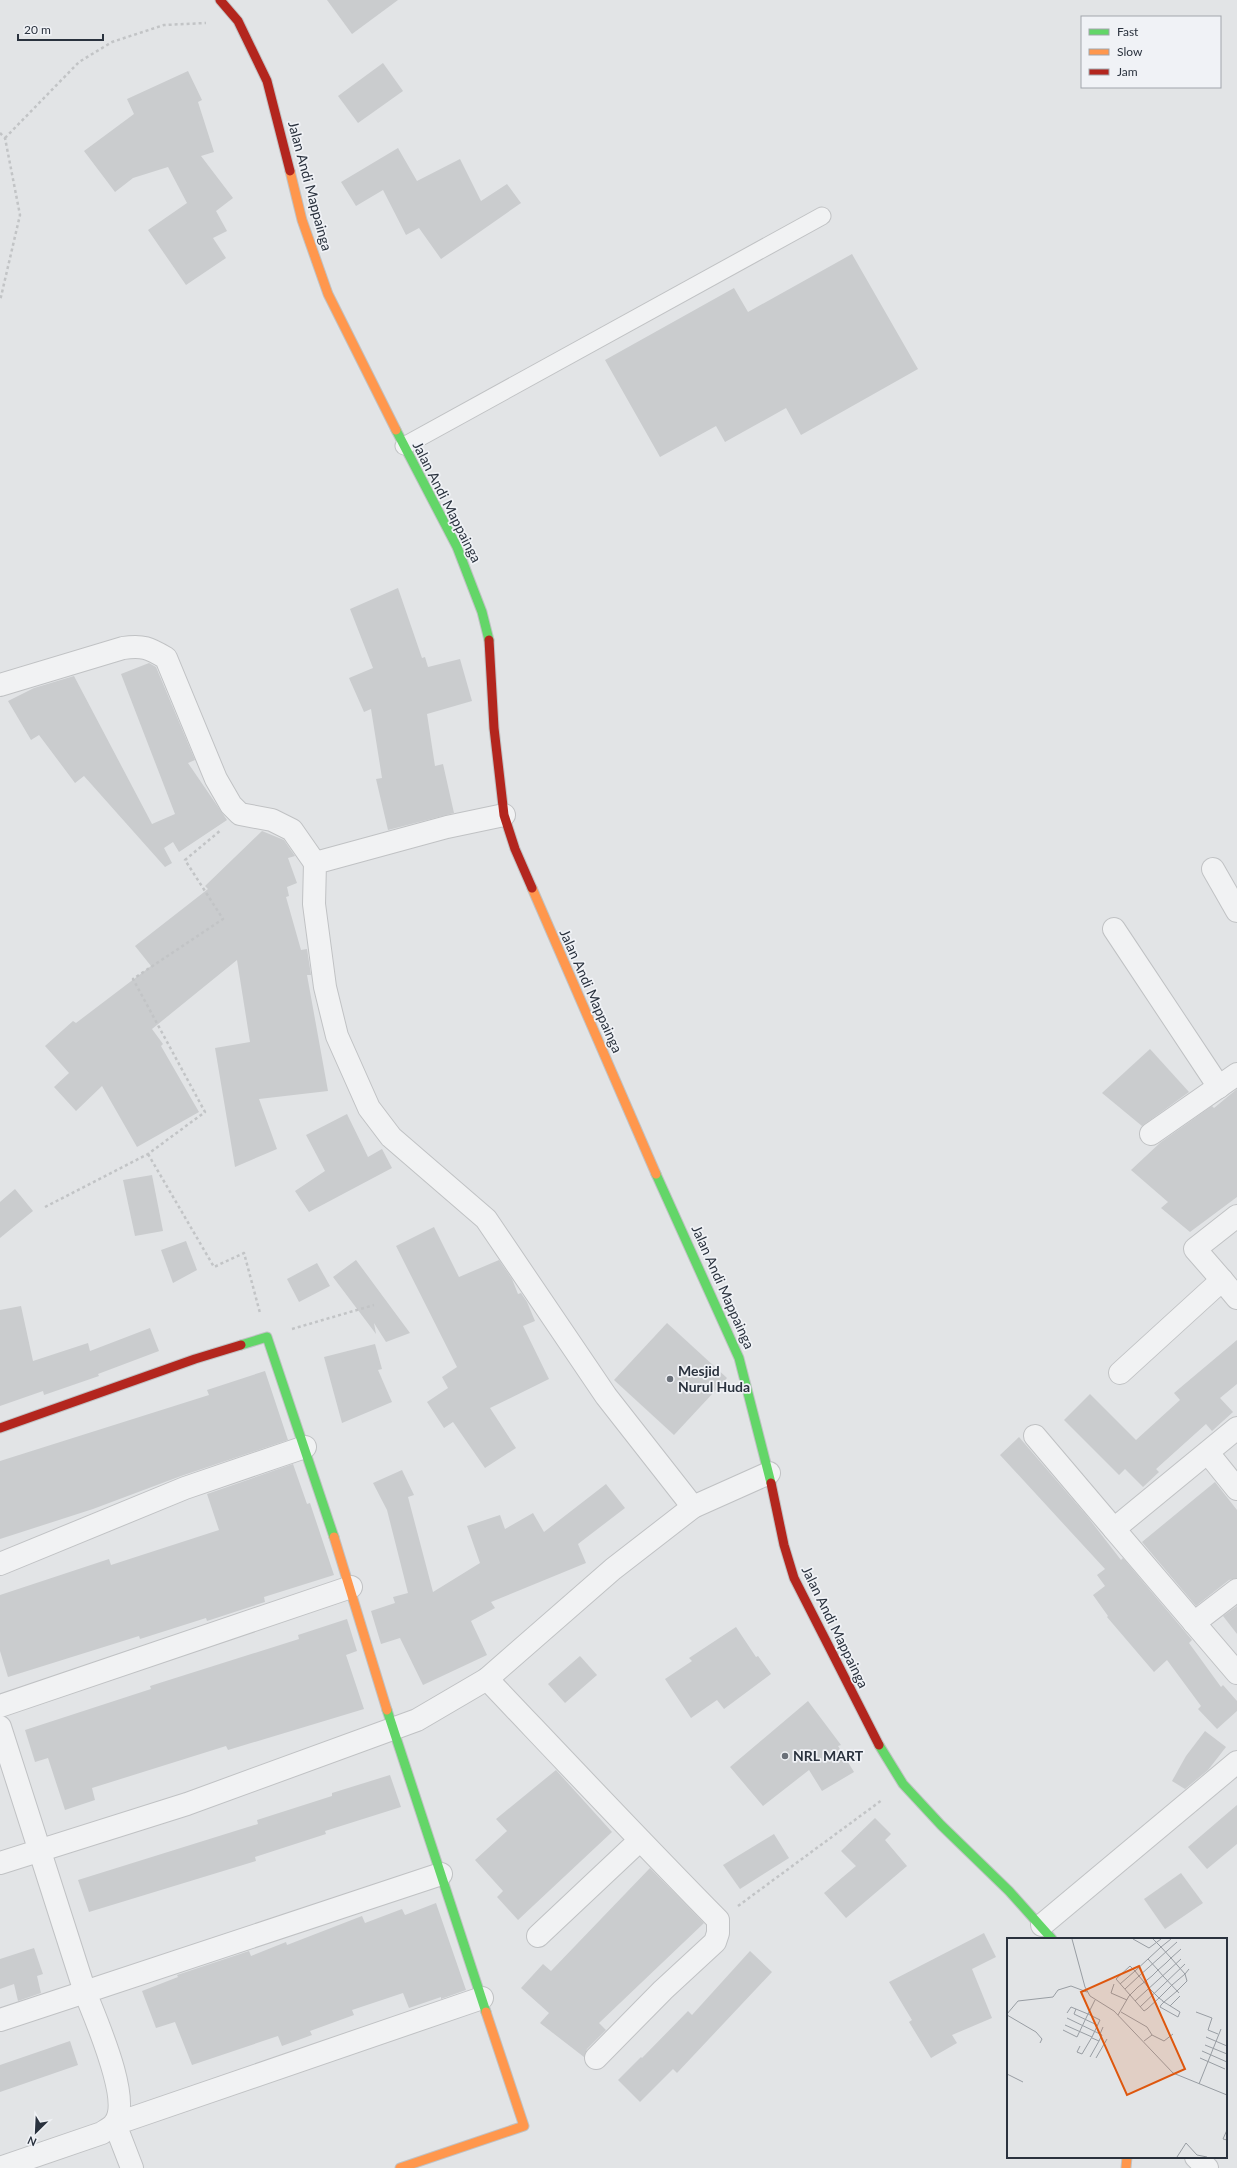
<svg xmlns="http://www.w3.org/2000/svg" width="1237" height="2168" viewBox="0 0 1237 2168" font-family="Lato,sans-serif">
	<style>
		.building { fill: #caccce }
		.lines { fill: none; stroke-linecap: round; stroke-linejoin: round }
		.lane-casing { stroke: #c0c2c4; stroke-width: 19 }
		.street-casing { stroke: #c0c2c4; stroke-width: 24 }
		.fast-casing { stroke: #c0c2c4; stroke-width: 11 }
		.slow-casing { stroke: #c0c2c4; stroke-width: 11 }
		.jam-casing { stroke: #c0c2c4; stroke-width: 11 }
		.path { stroke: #c2c4c6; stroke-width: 2.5; stroke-dasharray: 3 3; stroke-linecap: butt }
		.lane { stroke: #f1f2f3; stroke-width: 17 }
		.street { stroke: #f1f2f3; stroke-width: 22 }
		.fast { stroke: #63d668; stroke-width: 9 }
		.slow { stroke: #ff974d; stroke-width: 9 }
		.jam { stroke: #b3261e; stroke-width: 9 }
		.poi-dot { fill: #6a7079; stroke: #f0f2f6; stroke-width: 1.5 }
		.labels { text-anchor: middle; stroke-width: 3.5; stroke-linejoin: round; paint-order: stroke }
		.street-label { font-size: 14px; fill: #2a323e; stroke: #f0f2f6 }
		.poi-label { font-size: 14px; font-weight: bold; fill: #2a323e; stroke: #f0f2f6; text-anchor: start }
		.inset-road { fill: none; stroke: #989da3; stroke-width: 1 }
		.view { fill: #de570e; fill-opacity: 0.15; stroke: #de570e; stroke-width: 2 }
		.inset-edge { fill: none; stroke: #2a323e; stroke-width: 2 }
	</style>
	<rect width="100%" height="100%" fill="#e2e4e6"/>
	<!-- building -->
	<g class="building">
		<path d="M327,0H398L352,34Z"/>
		<path d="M383,63L403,91L358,123L338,96Z"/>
		<path d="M188,71L202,100L198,102L214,152L201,156L233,198L216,211L227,231L213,238L226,258L186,285L148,230L187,203L168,167L133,178L115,192L84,151L134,114L127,99Z"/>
		<path d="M398,148L417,181L460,159L481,201L507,184L521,203L441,259L419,228L406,235L383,190L356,206L341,182Z"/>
		<path d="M852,254L918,369L801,435L786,408L725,442L716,426L660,457L605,360L734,288L748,312Z"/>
		<path d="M398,588L422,658L425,657L428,667L460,659L472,701L427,714L435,766L443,764L454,813L388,830L376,779L382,778L371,709L364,712L349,678L373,668L350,609Z"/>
		<path d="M149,663L156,667L195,760L188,763L227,820L179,852L173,842L164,848L172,863L165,867L84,776L75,783L39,735L31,740L8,701L34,688L74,676L152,824L175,814L121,674Z"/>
		<path d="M262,831L284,840L295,856L288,858L297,883L287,887L289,896L286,897L301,950L307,949L311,975H307L328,1091L259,1099L277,1149L235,1167L215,1048L250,1042L237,960L152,1029L163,1044L161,1046L199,1112L137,1147L102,1086L76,1111L54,1087L69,1073L45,1046L73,1021L76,1023L151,966L135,946L208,889L205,886Z"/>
		<path d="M1150,1049L1189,1092L1142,1126L1102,1093Z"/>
		<path d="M1237,1089V1197L1190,1232L1161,1208L1168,1202L1131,1170L1161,1142L1212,1106L1214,1108Z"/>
		<path d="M347,1114L368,1157L382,1149L392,1168L309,1212L295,1191L325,1171L306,1135Z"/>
		<path d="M152,1175L163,1231L135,1236L123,1180Z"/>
		<path d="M15,1189L33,1211L0,1238V1202Z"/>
		<path d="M434,1227L459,1277L499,1260L512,1279L518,1294L521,1293L527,1302L535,1321L523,1326L549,1379L490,1408L516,1448L485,1468L453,1422L444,1428L427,1402L448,1388L442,1377L457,1367L396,1246Z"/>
		<path d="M186,1241L197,1270L173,1283L161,1250Z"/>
		<path d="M356,1260L410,1333L386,1342L374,1323L376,1334L333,1277Z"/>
		<path d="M317,1263L330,1286L299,1302L287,1279Z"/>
		<path d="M21,1306L33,1361L88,1343L90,1351L150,1328L159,1351L98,1374L99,1376L44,1395L43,1391L0,1406V1310Z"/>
		<path d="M667,1323L727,1378L674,1435L614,1380Z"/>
		<path d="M1237,1340V1384L1220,1398L1233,1412L1212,1431L1206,1424L1156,1469L1159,1472L1143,1487L1125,1469L1119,1475L1064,1420L1090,1394L1136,1440L1180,1400L1174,1393Z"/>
		<path d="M375,1344L382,1369L378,1370L392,1402L342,1423L324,1357Z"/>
		<path d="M265,1371L288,1440L181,1476L93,1509L0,1539V1461L209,1395L207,1390Z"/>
		<path d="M1019,1437L1087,1516L1121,1560L1123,1558L1192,1640L1189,1643L1221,1687L1223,1685L1237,1701V1711L1217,1729L1198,1709L1201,1706L1167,1660L1154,1672L1107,1617L1108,1616L1093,1595L1105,1586L1097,1575L1105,1569L1000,1455Z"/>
		<path d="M293,1464L307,1504L310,1503L334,1575L264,1597L265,1602L207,1621L206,1618L140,1639L139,1636L8,1677L0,1651V1595L109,1559L111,1565L219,1530L207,1494Z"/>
		<path d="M402,1470L414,1495L408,1497L433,1592L480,1563L467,1526L500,1515L505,1529L533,1513L544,1532L606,1484L625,1508L578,1544L586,1563L491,1602L495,1608L471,1621L487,1655L423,1685L400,1638L381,1644L371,1611L395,1603L393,1597L408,1593L387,1510L373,1483Z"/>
		<path d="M1215,1482L1237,1510V1578L1229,1580L1196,1606L1142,1542Z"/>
		<path d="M1237,1606V1634L1223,1616Z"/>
		<path d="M347,1619L357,1651L346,1655L364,1709L228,1750L226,1746L92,1788L95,1800L65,1810L48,1758L35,1762L25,1730L151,1689L150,1686L299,1639L298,1635Z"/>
		<path d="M736,1627L756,1657L758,1656L771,1674L724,1709L717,1700L691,1718L665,1679L692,1661L689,1658Z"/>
		<path d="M580,1656L597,1675L565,1703L548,1684Z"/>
		<path d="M808,1701L841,1745L838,1746L854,1772L822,1791L809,1770L763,1806L730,1767Z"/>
		<path d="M1205,1731L1226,1747L1208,1770L1185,1789L1172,1781L1186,1756Z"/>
		<path d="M556,1770L612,1832L518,1920L497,1897L503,1891L475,1860L507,1831L496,1819Z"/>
		<path d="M390,1775L401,1807L325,1831L326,1834L255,1857L256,1861L89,1912L78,1880L258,1824L257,1820L332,1796V1793Z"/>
		<path d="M1237,1805V1844L1207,1869L1188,1847Z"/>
		<path d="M875,1818L891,1834L885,1840L907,1866L846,1918L824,1893L856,1866L841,1851Z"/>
		<path d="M774,1834L789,1858L740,1889L723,1865Z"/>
		<path d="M650,1868L704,1923L599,2023L606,2030L587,2049L584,2057L540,2023L549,2013L521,1988L543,1964L551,1971Z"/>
		<path d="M1181,1873L1203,1903L1165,1929L1144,1899Z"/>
		<path d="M436,1903L466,1990L441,1999V1997L409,2008L403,1993L352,2010L354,2015L310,2031L312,2035L282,2046L278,2036L192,2065L175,2022L156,2028L142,1991L178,1977L177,1975L249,1951L251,1956L286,1942L287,1945L362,1916L365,1923L402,1909L405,1915Z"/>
		<path d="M984,1933L996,1957L972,1969L992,2018L952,2035L957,2043L931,2058L909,2022L912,2020L889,1982Z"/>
		<path d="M34,1948L43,1974L37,1976L41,1993L18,2001L14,1984L0,1989V1959Z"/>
		<path d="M750,1951L772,1972L677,2073L673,2069L640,2102L618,2080L641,2057L642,2058L688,2011L692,2015Z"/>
		<path d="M70,2041L78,2065L0,2092V2065Z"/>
	</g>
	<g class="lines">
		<!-- lane casing -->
		<g class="lane-casing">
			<path id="lane" d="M404,446L822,216"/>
		</g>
		<!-- street casing -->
		<g class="street-casing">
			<g id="street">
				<path d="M0,685L123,648C143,645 149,648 166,658L216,779L231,805L240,814L272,820L292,830L315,863"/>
				<path d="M504,815L447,827L315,863L314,904L325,987L337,1036L369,1108L391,1137L486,1219L606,1396L693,1507"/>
				<path d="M1213,869L1237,911"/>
				<path d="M1114,929L1219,1087"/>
				<path d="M1151,1134L1237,1074"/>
				<path d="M1222,1280L1195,1249L1237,1216"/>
				<path d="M1120,1373L1222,1280L1237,1298"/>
				<path d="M1237,1428L1114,1529L1237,1673"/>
				<path d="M1035,1436L1114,1529"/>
				<path d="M1208,1453L1237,1489"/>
				<path d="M0,1564L185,1488L305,1447"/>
				<path d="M1194,1623L1237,1590"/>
				<path d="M487,1679C564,1760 640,1841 718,1920V1933L715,1942L663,1990L596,2058"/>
				<path d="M0,1706L351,1587"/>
				<path d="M0,1727L85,1992L0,2020"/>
				<path d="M0,1863L187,1804L417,1720L487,1679L613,1569L693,1507L769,1473"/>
				<path d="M1042,1925L1237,1762"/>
				<path d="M538,1936L639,1841"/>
				<path d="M1196,2157L1207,2168"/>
				<path d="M0,2168L102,2133C106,2130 111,2128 114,2124C133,2102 95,2018 85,1992L441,1874"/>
				<path d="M132,2168L115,2124L482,1998"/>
			</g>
		</g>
		<!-- fast casing -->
		<g class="fast-casing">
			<g id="fast">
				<path d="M396,430L457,547L482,612L489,640"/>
				<path d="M656,1174L739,1358L771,1483"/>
				<path d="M241,1345L267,1337L334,1537"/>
				<path d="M387,1710L486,2012"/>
				<path d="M879,1745L903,1784L941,1825L1009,1891L1052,1939"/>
			</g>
		</g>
		<!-- slow casing -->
		<g class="slow-casing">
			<g id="slow">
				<path d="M290,171L302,220L328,294L396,430"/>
				<path d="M532,888L656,1174"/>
				<path d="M334,1537L387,1710"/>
				<path d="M400,2168L524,2126L486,2012"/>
				<path d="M1126,2168L1127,2157"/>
			</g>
		</g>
		<!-- jam casing -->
		<g class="jam-casing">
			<g id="jam">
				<path d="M220,0L238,21L267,81L290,171"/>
				<path d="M489,640L494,728L504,815L515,849L532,888"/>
				<path d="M0,1428L195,1359L241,1345"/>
				<path d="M771,1483L784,1545L794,1578L879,1745"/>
			</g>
		</g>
		<!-- path -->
		<g class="path">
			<path d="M0,133L5,138L20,215L0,301"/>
			<path d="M5,138L79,62L112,42L164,25L206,23"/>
			<path d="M148,1154L214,1267L244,1253L260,1313"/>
			<path d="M45,1207L148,1154L205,1112L133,979L223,919L185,860L221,830"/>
			<path d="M292,1329L374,1305"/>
			<path d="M738,1906L882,1800"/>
		</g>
		<!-- lane -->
		<use href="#lane" class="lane"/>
		<!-- street -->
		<use href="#street" class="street"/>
		<!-- fast -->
		<use href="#fast" class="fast"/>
		<!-- slow -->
		<use href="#slow" class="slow"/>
		<!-- jam -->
		<use href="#jam" class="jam"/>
	</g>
	<!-- markers -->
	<g class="poi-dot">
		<circle cx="670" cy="1379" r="4"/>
		<circle cx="785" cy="1756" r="4"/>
	</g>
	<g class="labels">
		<!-- street labels -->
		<g class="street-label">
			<text transform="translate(310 186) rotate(75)" y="5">Jalan Andi Mappainga</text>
			<text transform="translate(447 502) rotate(63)" y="5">Jalan Andi Mappainga</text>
			<text transform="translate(591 991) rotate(66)" y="5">Jalan Andi Mappainga</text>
			<text transform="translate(723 1287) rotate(66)" y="5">Jalan Andi Mappainga</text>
			<text transform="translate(835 1627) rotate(64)" y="5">Jalan Andi Mappainga</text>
		</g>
		<!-- poi labels -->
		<g class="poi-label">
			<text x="678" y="1376">Mesjid<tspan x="678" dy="16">Nurul Huda</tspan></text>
			<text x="793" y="1761">NRL MART</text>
		</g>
	</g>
	<!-- overview -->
	<g transform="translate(1007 1938)">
		<rect width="220" height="220" fill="#e2e4e6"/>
		<path class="inset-road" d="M65,1L78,49L83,58L107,73L166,135L220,157M126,1L142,10L154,1M146,1L154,9L164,1M174,11L164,20L178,36L182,31M107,46L104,55L120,62M113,46L128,33L123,28L109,41L137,73L140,71L152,60L165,47L178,36L180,43L170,53L157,64L154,67L153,69L171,79L173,74L157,64H156V63L152,60L142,50L132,38L170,4M118,51L132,38L128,33L141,21M128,63L174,21M163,68L173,58M133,69L178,26M69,71L67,76L90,87M114,74L140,89L145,97L137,103M189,74L205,80L201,92L211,96M0,76L11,63L46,59L51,52L64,48L80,54M0,77L29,94L35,101L33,105M111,77L122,58L131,49L145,38L151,32L159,25L164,20L154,9L141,21L151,32L156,38L172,55M60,80L93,96L96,89M58,87L85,99L93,82L81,76L88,62M56,92L70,99L81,76L64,69L60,75M145,97L157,103L166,96M199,99L220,108M85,100L92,103L95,97L93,96M198,107L220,116M73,108L70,114L75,116L85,99M195,113L220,124M83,119L92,103M89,120L100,101M193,120L218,131M0,136L16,144M192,146L214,91M220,192L216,201L220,202M170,219L179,205L190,217L200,219"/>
		<path class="view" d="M132,28L178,131L120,157L74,54Z"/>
		<rect width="220" height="220" class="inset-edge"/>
	</g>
	<!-- legend -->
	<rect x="1081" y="16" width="140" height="72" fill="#f0f2f6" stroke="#a1a5ac"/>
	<rect x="1089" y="29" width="20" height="6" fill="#63d668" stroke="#a1a5ac"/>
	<text x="1117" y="36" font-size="12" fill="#2a323e">Fast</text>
	<rect x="1089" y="49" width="20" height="6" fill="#ff974d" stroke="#a1a5ac"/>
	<text x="1117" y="56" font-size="12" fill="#2a323e">Slow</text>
	<rect x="1089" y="69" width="20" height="6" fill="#b3261e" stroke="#a1a5ac"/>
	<text x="1117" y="76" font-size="12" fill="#2a323e">Jam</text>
	<!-- north arrow -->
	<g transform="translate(36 2132) rotate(204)" stroke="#f0f2f6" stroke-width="3" paint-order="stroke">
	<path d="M0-3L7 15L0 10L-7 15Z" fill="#2a323e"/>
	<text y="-6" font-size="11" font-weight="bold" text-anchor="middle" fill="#2a323e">N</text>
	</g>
	<!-- scale -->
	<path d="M18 34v6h85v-6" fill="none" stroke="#2a323e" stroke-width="2"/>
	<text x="24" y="34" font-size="12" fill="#2a323e" stroke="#f0f2f6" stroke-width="3" paint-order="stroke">20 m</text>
</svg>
